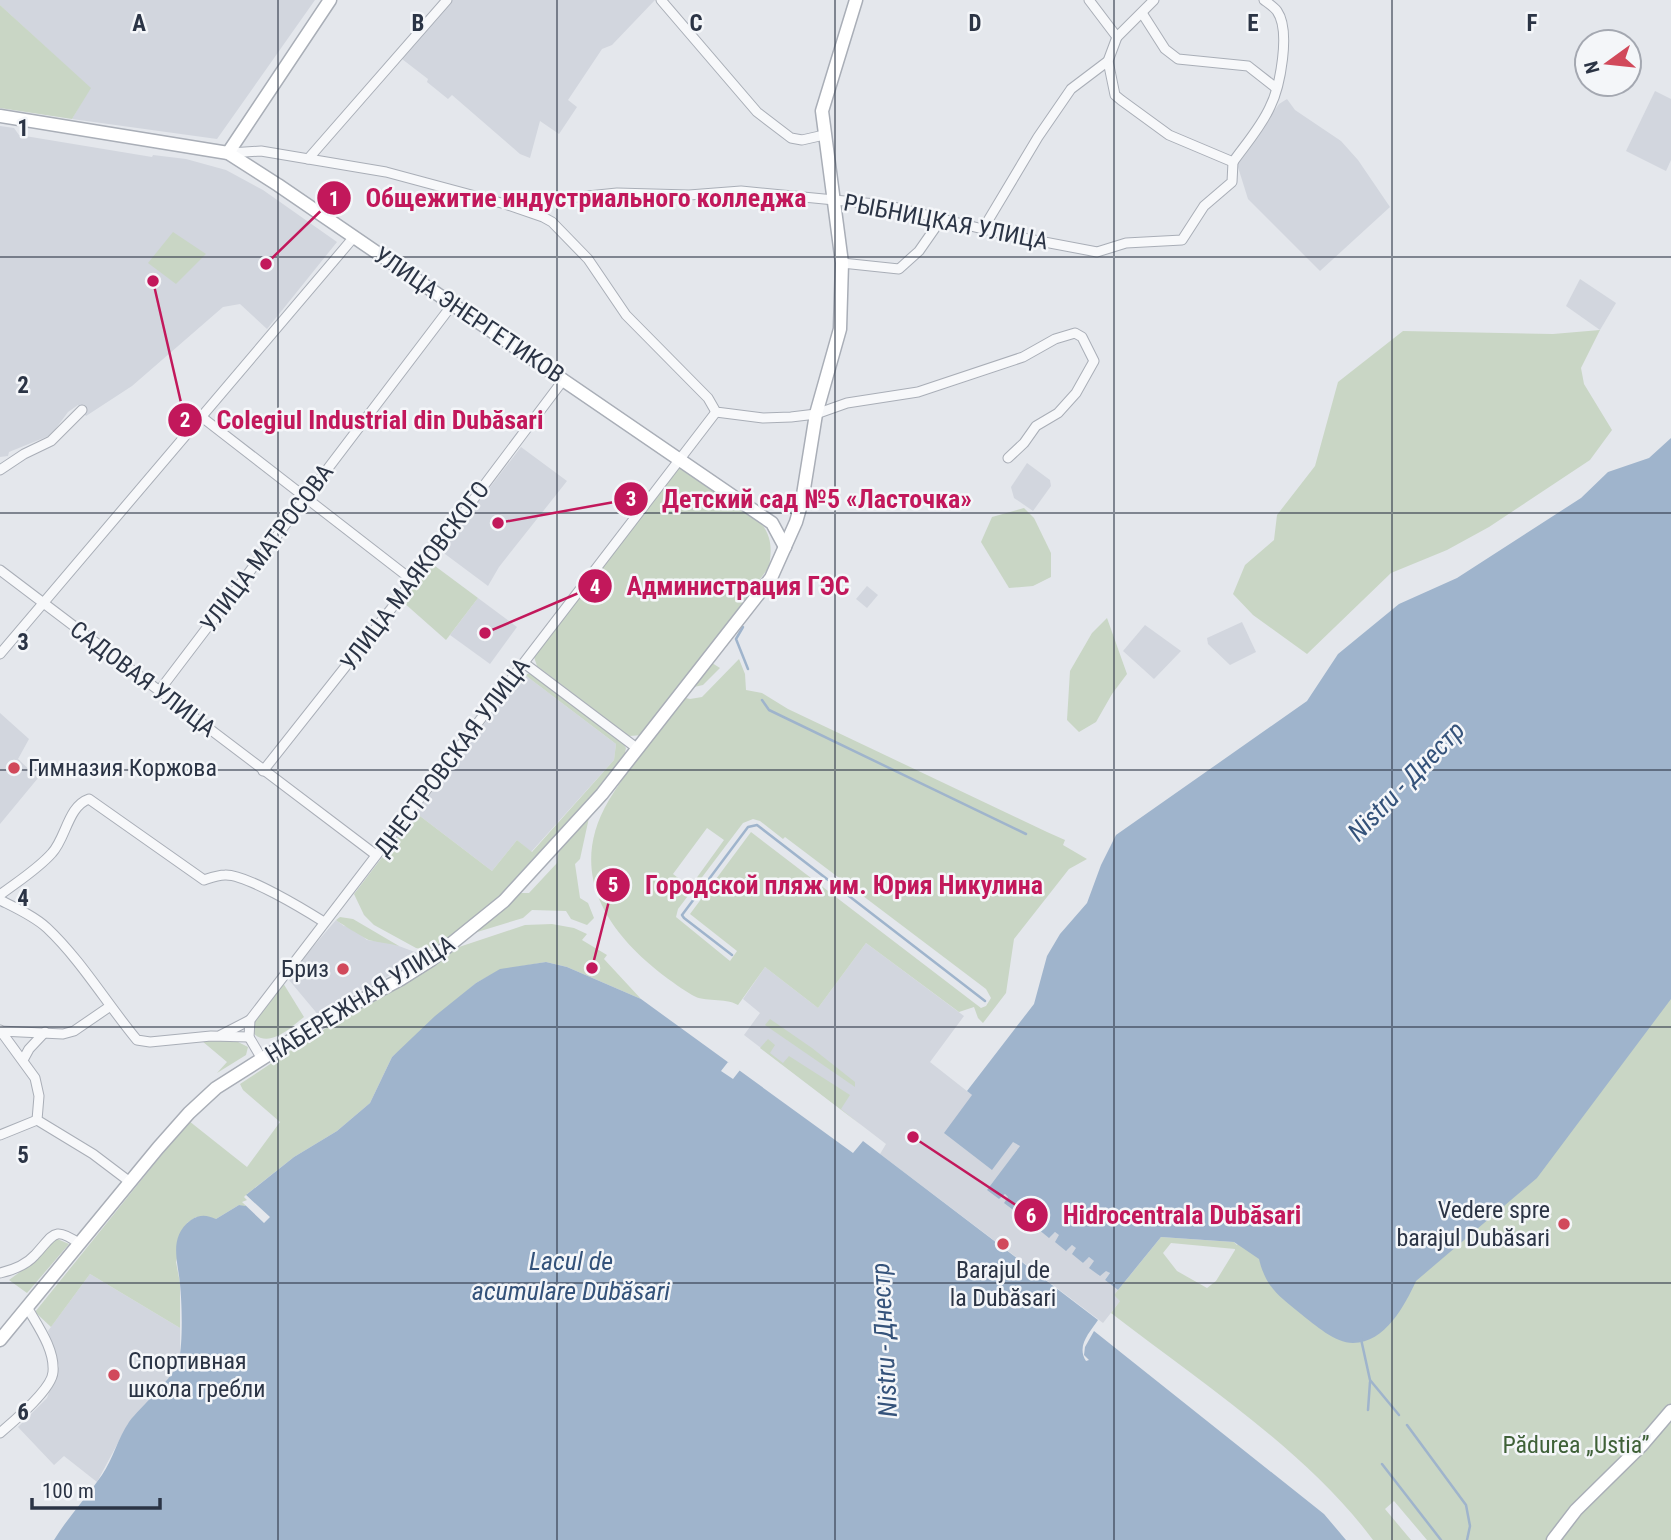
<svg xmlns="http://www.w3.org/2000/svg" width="1671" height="1540" viewBox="0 0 1671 1540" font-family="'Roboto Condensed',sans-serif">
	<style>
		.built { fill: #d2d6de }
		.green { fill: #c9d6c5; fill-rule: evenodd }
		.water { fill: #9fb4cc }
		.pier { fill: #e4e7ec }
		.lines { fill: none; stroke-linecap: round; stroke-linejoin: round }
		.stream { stroke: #9fb4cc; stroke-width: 2.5 }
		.street-casing { stroke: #a9aeb7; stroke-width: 11 }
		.secondary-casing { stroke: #a9aeb7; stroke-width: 15 }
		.street { stroke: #f7f8fa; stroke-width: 9 }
		.secondary { stroke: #fff; stroke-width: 12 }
		.grid { fill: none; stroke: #2b3445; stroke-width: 2; stroke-opacity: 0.55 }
		.poi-dot { fill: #d1495b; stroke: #f4f6f9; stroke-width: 2.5 }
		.labels { text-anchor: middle; stroke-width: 5; stroke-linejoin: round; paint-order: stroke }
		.street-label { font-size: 24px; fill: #2b3445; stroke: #f4f6f9 }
		.poi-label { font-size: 24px; fill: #2b3445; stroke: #f4f6f9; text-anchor: start }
		.park-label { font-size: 24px; fill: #3f6138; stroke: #f4f6f9 }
		.water-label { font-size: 26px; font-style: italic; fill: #34527a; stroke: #f4f6f9 }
		.grid-label { font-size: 23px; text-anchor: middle; font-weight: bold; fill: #2b3445; stroke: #f4f6f9; stroke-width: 5; stroke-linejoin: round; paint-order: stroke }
		.leader { fill: none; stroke: #c2185b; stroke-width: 2.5 }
		.callout-dot { fill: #c2185b; stroke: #f4f6f9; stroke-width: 2.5 }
		.mark-label { font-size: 21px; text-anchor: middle; font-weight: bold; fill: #fff }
		.callout-label { font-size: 26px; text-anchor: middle; font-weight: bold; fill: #c2185b; stroke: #f4f6f9; stroke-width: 5; stroke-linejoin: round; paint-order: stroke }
	</style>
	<rect width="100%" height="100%" fill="#e4e7ec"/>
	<!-- built -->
	<g class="built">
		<path d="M0,0H315L217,139L72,119L90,88L0,5Z"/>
		<path d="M452,0H655L612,45L602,49L568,100L577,107L559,134L540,121L530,158L520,154L452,95L448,99L427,82L428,79L402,59Z"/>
		<path d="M1655,91L1671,99V160L1666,171L1626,151Z"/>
		<path d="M1287,99L1295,110L1341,141L1358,160L1390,207L1320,271L1248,199L1237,164L1279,104Z"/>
		<path d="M0,126L14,128L19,135L152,157L153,155L186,159L226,170L263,190L337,242L267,329L240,304L223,307L132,386L86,416L78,405L68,412L51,435L9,452L8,456L0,457Z"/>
		<path d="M1580,279L1616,303L1600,330L1566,306Z"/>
		<path d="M521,447L567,481L499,567L488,586L441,551Z"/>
		<path d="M1027,463L1050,480L1051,486L1033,511L1014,498L1011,487Z"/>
		<path d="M867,586L878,595L867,608L856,599Z"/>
		<path d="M478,598L517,627L490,664L450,635Z"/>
		<path d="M1242,622L1256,652L1230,665L1208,644L1207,638Z"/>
		<path d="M1145,625L1181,651L1154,679L1123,651Z"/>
		<path d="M525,675L616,744L614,760L531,852L517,840L492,871L416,813L521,676Z"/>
		<path d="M0,713L29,739L18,759L38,778L0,824Z"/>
		<path d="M336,920L344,926L351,927L367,940L391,943L420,954V958L366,989L357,991L320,1017L289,980V975Z"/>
		<path d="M866,943L964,1016L930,1062L972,1095L1020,1146L988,1190L999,1199L1005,1194L1026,1210L1033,1225L1039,1219L1043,1222L1050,1237L1055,1232L1060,1235L1067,1250L1072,1245L1077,1248L1083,1263L1089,1257L1094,1261L1099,1276L1106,1270L1110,1273L1105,1280L1118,1290L1114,1295L1121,1300L1103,1323L880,1154L886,1144L744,1035L760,1013L743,999L765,967L818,1008Z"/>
		<path d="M90,1274L180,1328V1358L175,1371L128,1424L97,1482L64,1456L54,1465L18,1427L47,1398L59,1366L48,1331Z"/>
	</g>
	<!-- green -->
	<g class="green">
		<path d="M0,5L91,88L72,119L0,108Z"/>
		<path d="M173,232L206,254L176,284L148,263Z"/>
		<path d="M1600,330L1581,368L1584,384L1612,430L1590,460L1489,527L1447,550L1391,573L1307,654L1253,615L1233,594L1245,565L1274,540L1277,515L1315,466L1338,382L1403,331L1553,334Z"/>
		<path d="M682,468L759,521C772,535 772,549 769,567L644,735L629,736L537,666L534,657L676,469Z"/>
		<path d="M1024,508L1034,518L1051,553V577L1033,586L1009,588L981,542L992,517Z"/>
		<path d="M431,563L478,598L446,640L403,602Z"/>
		<path d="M1107,618L1127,674L1112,694L1096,722L1079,732L1067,720L1070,671L1092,633Z"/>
		<path d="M739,659L745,674L746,690L762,693L788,709L1047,832L1065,840L1063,845L1087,859L1069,869L1014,939L1006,993L983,1023L978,1018L974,1007L959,1012L866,943L818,1008L765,967L738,1005C724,997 705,1003 692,995C623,952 559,884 609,800C631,764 660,731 686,698L690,699L702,697ZM753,819L760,821L783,839L785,837L986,989L991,998L986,1006L981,1008L751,832L690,914L737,951L730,961L676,917L678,909L743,823ZM707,828L724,840L690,887L673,874Z"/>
		<path d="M712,663L720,668L703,685L694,687Z"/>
		<path d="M530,673L622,742L626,748L623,762L505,896L440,946L426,950L416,948L374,925L364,915L354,894L416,813L492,871L517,840L532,852L614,760L616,744L525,675Z"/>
		<path d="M1671,702V1540H1427L1394,1501L1385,1509L1411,1540H1373C1307,1451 1199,1381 1111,1313L1120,1301L1114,1295L1161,1237L1234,1242L1237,1245ZM1171,1243L1235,1249V1250L1216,1281L1207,1288L1177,1271L1163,1253Z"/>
		<path d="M590,813L580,859L575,864L580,898L588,903L594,918L587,925L571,919L566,911L532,910L523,918L474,933L519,893H529L557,863L559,849Z"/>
		<path d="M340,917L353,919L399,946C389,943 379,943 369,940C366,939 338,922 336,920Z"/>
		<path d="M552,924L574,928L587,934L582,940L607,955L604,959L641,999L567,967L546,962L500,970L476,983L392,1057L370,1103L337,1131L294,1157L247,1194L251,1200L245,1207L239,1205L216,1219L196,1217L187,1223L176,1262L180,1283V1328L90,1274L51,1327L35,1312L189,1121L247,1167L280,1122L243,1090L240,1084L311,1037L430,968L459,947L525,925Z"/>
		<path d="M283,983L304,1017C291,1027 270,1049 253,1033C253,1013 270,998 283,983Z"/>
		<path d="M770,1019L812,1048L855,1082V1087L765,1025Z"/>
		<path d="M768,1039L775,1045L770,1053L783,1063L789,1056L850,1095L841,1109L861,1125L760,1048Z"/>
		<path d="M202,1041H236L248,1047L246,1055L217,1073L227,1062Z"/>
		<path d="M55,1238L69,1244L27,1293L9,1280L40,1257Z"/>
	</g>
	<!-- water -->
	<g class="water">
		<path d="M1671,438V999L1537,1178L1416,1281C1405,1305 1385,1343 1353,1343C1335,1343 1315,1325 1301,1314C1279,1296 1266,1288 1259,1259L1234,1242L1161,1237L1118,1290L1105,1280L1110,1273L1106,1271L1100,1276L1089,1268L1094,1261L1089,1257L1083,1263L1072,1254L1076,1248L1072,1245L1066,1251L1055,1242L1059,1235L1055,1232L1049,1238L1038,1229L1042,1222L1038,1219L1033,1225L1021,1216L1026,1209L1021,1206L1016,1212L1004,1203L1008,1197L1005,1194L999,1199L987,1190L1020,1146L1013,1142L992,1170L944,1133L972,1095L967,1091L1034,1004L1047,956L1060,934L1087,903L1101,865L1116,835L1307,701L1338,654L1399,604L1457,578L1581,498L1608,472L1649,458Z"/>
		<path d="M546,962L567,967L641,999L853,1153L863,1141L1098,1320C1090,1332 1076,1346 1086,1361L1089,1360L1084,1355L1085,1347L1094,1331L1324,1514L1346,1540H54C68,1517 87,1497 102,1475C113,1459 118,1438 129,1422C141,1406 175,1377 179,1360C183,1342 182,1304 180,1284C178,1261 168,1237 191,1220C200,1214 207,1215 216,1219L239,1205L245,1206L251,1200L246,1195L294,1157L337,1131L370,1103L392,1057L435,1016L476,983L500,969Z"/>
	</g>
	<!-- pier -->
	<g class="pier">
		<path d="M732,1061L738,1065L736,1067L740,1070L733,1079L721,1071L728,1062L730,1063Z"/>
		<path d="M246,1195L270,1217L264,1223L242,1202L247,1200L244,1197Z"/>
	</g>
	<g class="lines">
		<!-- stream -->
		<g class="stream">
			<path d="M743,627L736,639L748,669"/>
			<path d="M762,700L769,710L1026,834"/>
			<path d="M732,955L684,918L682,915L748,827L757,825L985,1001"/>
			<path d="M1361,1339L1370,1380L1399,1415"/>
			<path d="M1368,1410L1370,1382"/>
			<path d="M1407,1425L1466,1505L1470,1526L1467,1540"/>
			<path d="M1382,1464L1441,1540"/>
		</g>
		<!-- street casing -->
		<g class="street-casing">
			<g id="street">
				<path d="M661,0L757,112L791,138L802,140L824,135"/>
				<path d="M1089,0L1117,37"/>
				<path d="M1142,13L1165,49L1178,59L1248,66L1276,88"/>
				<path d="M1108,61L1115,95L1121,100L1169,135L1233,162"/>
				<path d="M230,153L261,151L386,172L505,204L543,217L552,222L588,259L626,315L708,398L716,412L763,418L791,417L816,414L847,403L918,392L1023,357L1055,339L1075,333L1082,337L1094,361L1076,393L1058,413L1036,426L1024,443L1008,458"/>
				<path d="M308,159L447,0"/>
				<path d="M1233,162C1245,145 1261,127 1270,107C1280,87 1291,31 1277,11C1274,7 1268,3 1264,0"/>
				<path d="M510,204L617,193L689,195L741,191L886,205L1007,235L1097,252L1126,243L1182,240L1204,206L1232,182L1233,162"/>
				<path d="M983,229L1038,137L1071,89L1108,61L1117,37L1154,0"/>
				<path d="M842,263L899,269L919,251L942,218"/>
				<path d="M203,418L412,580"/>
				<path d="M0,470L24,454L51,441L82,410"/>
				<path d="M0,570L376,855"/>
				<path d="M0,654L354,237"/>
				<path d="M524,663L638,749"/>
				<path d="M159,691L452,305"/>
				<path d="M263,771L391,609L564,379"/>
				<path d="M0,895C17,882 38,869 52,853C66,838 68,806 89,799L204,880C210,878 218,875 225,875C246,874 305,910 324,922"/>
				<path d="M0,900C16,908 34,916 47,928C81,960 107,1004 137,1040L150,1042L211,1036L249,1037"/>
				<path d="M0,1030L35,1078L39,1096L37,1120L93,1154L130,1182"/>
				<path d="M0,1031L63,1034L74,1031L109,1007"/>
				<path d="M221,1035L250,1020"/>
				<path d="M262,1059L249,1037L250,1020L716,412"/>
				<path d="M23,1060L29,1049L45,1032"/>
				<path d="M0,1135L37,1120"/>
				<path d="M0,1273C13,1270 27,1264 35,1255C54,1235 53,1225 80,1244"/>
				<path d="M0,1433C14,1421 52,1389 53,1372C55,1349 37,1325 27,1307"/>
			</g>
		</g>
		<!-- secondary casing -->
		<g class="secondary-casing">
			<g id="secondary">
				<path d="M0,116L228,153L278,185L772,523L785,547"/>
				<path d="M228,153L330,0"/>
				<path d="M0,1340L158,1148L189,1113L216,1088L315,1025L401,979L431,960L504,901L602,794L771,578L796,522L802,501L816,414L840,329L842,263L822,111L856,0"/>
				<path d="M1553,1540L1576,1510L1641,1446L1671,1411"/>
			</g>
		</g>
		<!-- street -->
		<use href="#street" class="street"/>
		<!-- secondary -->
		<use href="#secondary" class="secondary"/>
	</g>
	<!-- grid -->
	<path class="grid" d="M278,0V1540M557,0V1540M835,0V1540M1114,0V1540M1392,0V1540M0,257H1671M0,513H1671M0,770H1671M0,1027H1671M0,1283H1671"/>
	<!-- markers -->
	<g class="poi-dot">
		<circle cx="14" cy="768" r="7"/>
		<circle cx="343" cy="969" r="7"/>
		<circle cx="1564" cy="1224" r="7"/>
		<circle cx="1003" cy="1244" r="7"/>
		<circle cx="114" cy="1375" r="7"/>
	</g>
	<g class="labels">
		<!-- street labels -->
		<g class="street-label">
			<text transform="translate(946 222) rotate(11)" y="8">РЫБНИЦКАЯ УЛИЦА</text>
			<text transform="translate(469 315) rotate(34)" y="8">УЛИЦА ЭНЕРГЕТИКОВ</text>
			<text transform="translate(267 548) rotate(-53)" y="8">УЛИЦА МАТРОСОВА</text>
			<text transform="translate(415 576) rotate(-53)" y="8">УЛИЦА МАЯКОВСКОГО</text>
			<text transform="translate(143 679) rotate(37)" y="8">САДОВАЯ УЛИЦА</text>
			<text transform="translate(452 757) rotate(-53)" y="8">ДНЕСТРОВСКАЯ УЛИЦА</text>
			<text transform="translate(360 999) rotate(-32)" y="8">НАБЕРЕЖНАЯ УЛИЦА</text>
		</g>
		<!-- poi labels -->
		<g class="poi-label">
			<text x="28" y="776">Гимназия Коржова</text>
			<text x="329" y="977" text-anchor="end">Бриз</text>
			<text x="1550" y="1218" text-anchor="end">Vedere spre<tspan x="1550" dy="28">barajul Dubăsari</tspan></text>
			<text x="1003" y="1278" text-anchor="middle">Barajul de<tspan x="1003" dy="28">la Dubăsari</tspan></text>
			<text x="128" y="1369">Спортивная<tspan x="128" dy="28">школа гребли</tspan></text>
		</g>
		<!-- park labels -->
		<g class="park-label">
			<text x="1576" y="1453">Pădurea „Ustia”</text>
		</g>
		<!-- water labels -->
		<g class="water-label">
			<text transform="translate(1406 781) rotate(-46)" y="9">Nistru - Днестр</text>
			<text x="571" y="1270">Lacul de<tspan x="571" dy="30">acumulare Dubăsari</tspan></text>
			<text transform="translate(884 1340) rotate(-93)" y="9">Nistru - Днестр</text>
		</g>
	</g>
	<g class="grid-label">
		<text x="139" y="31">A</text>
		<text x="418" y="31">B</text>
		<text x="696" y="31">C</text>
		<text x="975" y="31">D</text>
		<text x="1253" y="31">E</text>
		<text x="1532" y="31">F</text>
		<text x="23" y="136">1</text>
		<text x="23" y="393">2</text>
		<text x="23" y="650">3</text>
		<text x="23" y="906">4</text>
		<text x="23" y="1163">5</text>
		<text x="23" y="1420">6</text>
	</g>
	<!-- callouts -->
	<path class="leader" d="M266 264L334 198M153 281L185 420M498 523L631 499M485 633L595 586M592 968L613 885M913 1137L1031 1215"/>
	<g class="callout-dot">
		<circle cx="266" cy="264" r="7"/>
		<circle cx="153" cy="281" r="7"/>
		<circle cx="498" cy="523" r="7"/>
		<circle cx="485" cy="633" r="7"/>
		<circle cx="592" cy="968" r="7"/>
		<circle cx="913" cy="1137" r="7"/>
		<circle cx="334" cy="198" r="18"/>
		<circle cx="185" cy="420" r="18"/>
		<circle cx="631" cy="499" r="18"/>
		<circle cx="595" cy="586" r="18"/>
		<circle cx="613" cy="885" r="18"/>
		<circle cx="1031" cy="1215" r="18"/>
	</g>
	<g class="mark-label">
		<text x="334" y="206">1</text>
		<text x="185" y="427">2</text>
		<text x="631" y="506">3</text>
		<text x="595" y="594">4</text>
		<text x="613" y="892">5</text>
		<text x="1031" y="1223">6</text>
	</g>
	<g class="callout-label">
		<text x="586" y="207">Общежитие индустриального колледжа</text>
		<text x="380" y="429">Colegiul Industrial din Dubăsari</text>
		<text x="817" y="508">Детский сад №5 «Ласточка»</text>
		<text x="738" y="595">Администрация ГЭС</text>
		<text x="844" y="894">Городской пляж им. Юрия Никулина</text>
		<text x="1182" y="1224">Hidrocentrala Dubăsari</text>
	</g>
	<!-- north arrow -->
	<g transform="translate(1608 63) rotate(255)"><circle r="33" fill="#f4f6f9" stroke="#a4a8b1" stroke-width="2"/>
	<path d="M0-5L12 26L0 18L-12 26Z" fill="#d1495b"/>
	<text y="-10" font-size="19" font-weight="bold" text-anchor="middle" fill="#2b3445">N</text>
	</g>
	<!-- scale -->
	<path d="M32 1498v10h128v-10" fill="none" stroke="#2b3445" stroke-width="3.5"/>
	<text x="42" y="1498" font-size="21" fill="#2b3445" stroke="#f4f6f9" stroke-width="5" paint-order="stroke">100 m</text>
</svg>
